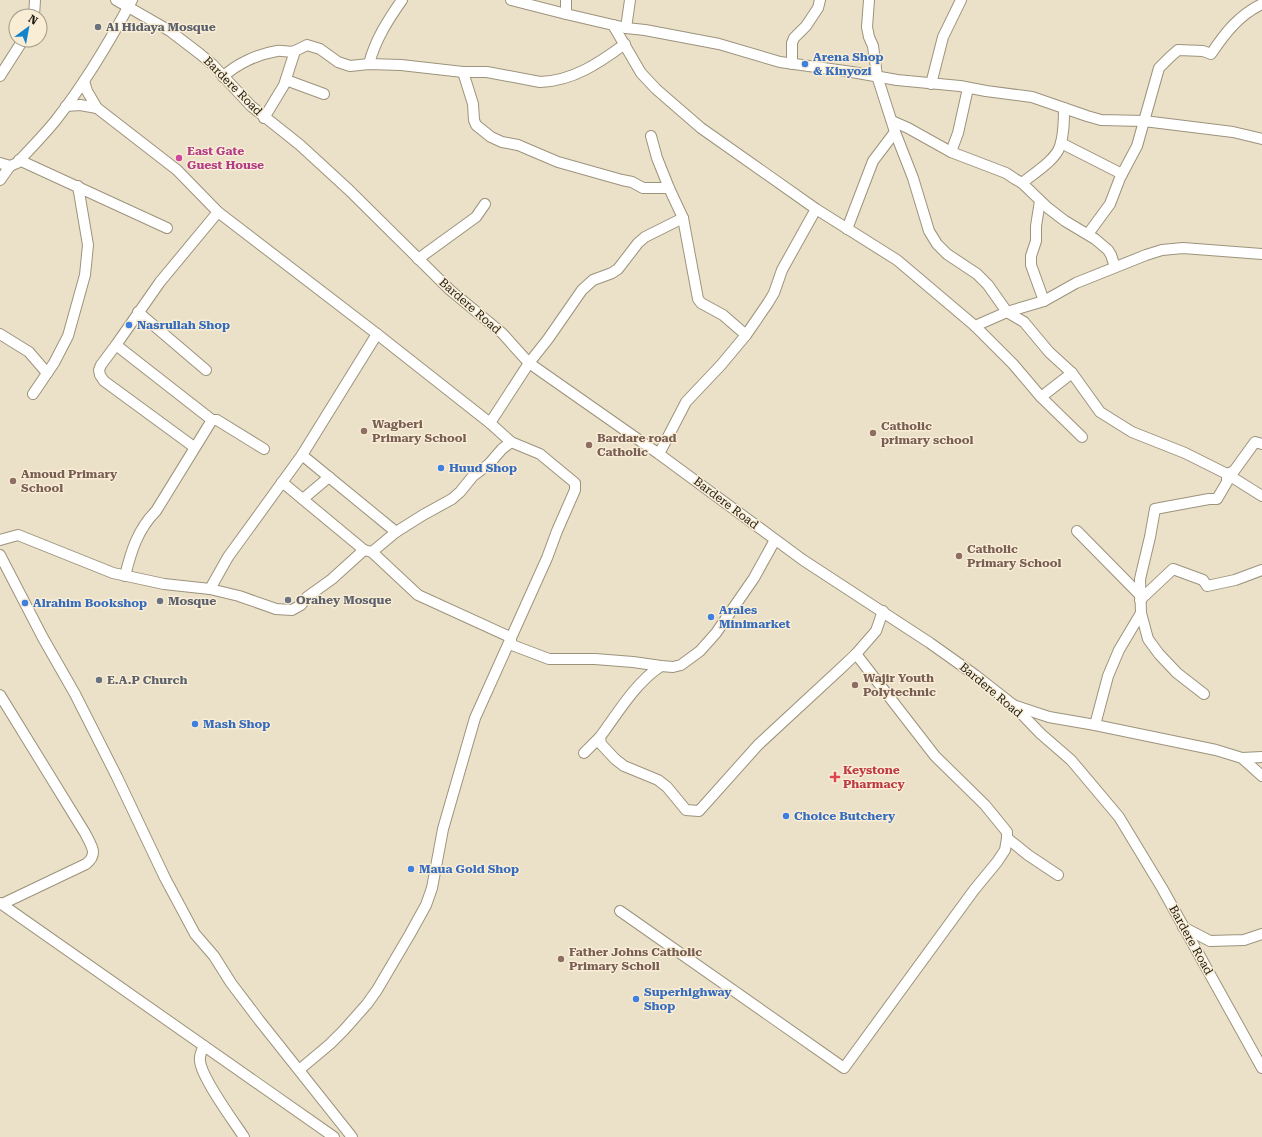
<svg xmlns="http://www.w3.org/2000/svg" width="1262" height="1137" viewBox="0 0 1262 1137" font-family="'Roboto Serif',serif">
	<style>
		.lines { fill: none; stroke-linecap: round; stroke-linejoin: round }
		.minor-casing { stroke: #9d937c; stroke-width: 12 }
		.minor { stroke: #fff; stroke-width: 10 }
		.worship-dot { fill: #6b7280; stroke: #f9edd5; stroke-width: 1.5 }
		.shop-dot { fill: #3f7fe0; stroke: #f9edd5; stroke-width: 1.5 }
		.hotel-dot { fill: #d1479c; stroke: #f9edd5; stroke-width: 1.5 }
		.education-dot { fill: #8d6e63; stroke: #f9edd5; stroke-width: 1.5 }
		.health-dot { fill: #e0444e; stroke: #f9edd5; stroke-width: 1.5 }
		.labels { text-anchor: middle; stroke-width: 3; stroke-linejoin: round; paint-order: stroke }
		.worship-label { font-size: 12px; font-weight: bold; fill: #5b616d; stroke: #f9edd5; text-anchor: start }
		.shop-label { font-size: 12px; font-weight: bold; fill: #366cbe; stroke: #f9edd5; text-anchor: start }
		.street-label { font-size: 12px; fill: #1f1b13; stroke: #f9edd5 }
		.hotel-label { font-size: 12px; font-weight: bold; fill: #b23c85; stroke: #f9edd5; text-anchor: start }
		.education-label { font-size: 12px; font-weight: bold; fill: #785e54; stroke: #f9edd5; text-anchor: start }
		.health-label { font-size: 12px; font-weight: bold; fill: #be3a42; stroke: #f9edd5; text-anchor: start }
	</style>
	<rect width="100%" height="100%" fill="#ebe0c8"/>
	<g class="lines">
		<!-- minor casing -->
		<g class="minor-casing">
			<g id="minor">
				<path d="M116,0L170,31L200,54L212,64L251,106L300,145L349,190L450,290L502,333L529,363L659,454L803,560L930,643L975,675L1012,704L1041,734L1071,760L1119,817L1162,888L1262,1068"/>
				<path d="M511,0L566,14L626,28L645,30L719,44L780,62L852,72L897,80L960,86L986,91L1032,97L1087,116L1101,120L1144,121L1233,132L1262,139"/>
				<path d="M869,0L867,27L869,37L873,46L877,76L895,132L913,178L929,231L937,244L947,254L977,274L988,285L1007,312L1024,322L1049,352L1072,373L1100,412L1132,432L1185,453L1227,474L1262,496"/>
				<path d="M566,14V0"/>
				<path d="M34,16L35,0"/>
				<path d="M613,25L641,73L656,89L701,128L816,209L897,260L975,326L1013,364L1041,397L1082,437"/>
				<path d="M626,28L630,0"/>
				<path d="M369,64C375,40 388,20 402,0"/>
				<path d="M792,64V43L794,38L806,26L818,8L820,0"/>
				<path d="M463,72L473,104L474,120L476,125L491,137L502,142L518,145L558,162L622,180L632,182L643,188H669"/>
				<path d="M0,76L23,40"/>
				<path d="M223,77C236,64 258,54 277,51C282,50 290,53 295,51C299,49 303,47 307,45L320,49L338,62L350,66L369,64L401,65L463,72H487L540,82C573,81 599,63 625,44"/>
				<path d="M286,80L324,94"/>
				<path d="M84,81L87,91L97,108L177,170L218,212L377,334L490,423L511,442L540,454L575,483V490L557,531L547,558L475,718L443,829L432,888L426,905L410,934L377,990L367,1004L344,1030L330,1044L299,1070"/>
				<path d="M931,84L943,37L961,0"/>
				<path d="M66,106L80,105L97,108"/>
				<path d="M264,118L284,85L295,51"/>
				<path d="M892,121L908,128L951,152L1006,173L1015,179L1022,183L1048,208L1065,221L1095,239L1108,250L1111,255L1115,267"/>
				<path d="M651,136L657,158L669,188L683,218L698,299L701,303L723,315L746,335"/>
				<path d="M1061,143L1122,174"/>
				<path d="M951,152L958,133L968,88"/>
				<path d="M19,160L167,228"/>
				<path d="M0,163L10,166"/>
				<path d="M0,180L10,166L17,163C30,149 44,135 56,120C85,83 110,41 132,0"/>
				<path d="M1022,183C1033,174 1056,160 1060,146C1064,134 1064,121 1064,108"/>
				<path d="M1040,201L1036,226V241L1031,256V265L1044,301"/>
				<path d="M847,229L873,161L895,132"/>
				<path d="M1088,234L1110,204L1120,178L1137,146L1159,68L1170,57L1178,50L1203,51L1211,54C1225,33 1239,15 1262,4"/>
				<path d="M418,259L476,217L485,204"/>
				<path d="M138,312L206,370"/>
				<path d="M975,326L1007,312L1044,301L1076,283L1146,255L1162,250L1183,248L1262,254"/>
				<path d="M0,334L29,352L47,373"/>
				<path d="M116,345L212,420H217L264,449"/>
				<path d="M33,394L54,363L68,336L85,275L88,245L78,186"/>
				<path d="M1041,397L1072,373"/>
				<path d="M490,423L529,363L548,339L582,290L593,280L612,273L618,269L638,243L645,237L683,218"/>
				<path d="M194,447L104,381L100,375L99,370L101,365L116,345L160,282L218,212"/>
				<path d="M659,454L686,402L721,365L746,335L768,303L774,293L782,270L816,209"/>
				<path d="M302,455L396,532"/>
				<path d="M282,482L364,550L372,552L418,595L510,637"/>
				<path d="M303,499L329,477"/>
				<path d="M1077,531L1140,595"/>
				<path d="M0,540L18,535L113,573L164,584L210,589L239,596L276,609L292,610L301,605L307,597L332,579L364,550"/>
				<path d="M372,552L396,532L423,515L452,499L460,492L473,476L489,464L502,449L511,442"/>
				<path d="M0,555L43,638L75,694L117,777L165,878L195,934L214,956L231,983L259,1020L352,1137"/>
				<path d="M125,576C131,551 138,529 156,511L212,420"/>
				<path d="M210,589L228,557L302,455L377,334"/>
				<path d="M1140,600L1173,569L1203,580L1207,586L1235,580L1262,570"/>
				<path d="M510,637L512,645L549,659H595L633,662L661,666L673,667L681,665L700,651L716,633L754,578L775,540"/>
				<path d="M661,666C635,683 618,713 600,737L601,744L615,759L624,766L658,780L667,787L686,810L699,811L758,745L839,670L856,654L876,631L883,611"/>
				<path d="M1204,694L1177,673L1159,654L1148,639L1141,613L1140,579L1150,537L1155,509L1209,499H1217L1227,482V474L1234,471L1255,442L1262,444"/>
				<path d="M0,695L85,833C91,845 99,854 86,864L2,904"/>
				<path d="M1013,705L1049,717L1095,725L1216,750L1242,758L1262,776"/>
				<path d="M1095,725L1108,676L1119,650L1141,613"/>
				<path d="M584,753L600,737"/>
				<path d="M1242,758L1262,757"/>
				<path d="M1007,838L1028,855L1058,875"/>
				<path d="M0,903L334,1137"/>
				<path d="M620,911L844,1068L974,890L997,862L1005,850L1007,838V832L985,805L935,756L856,654"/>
				<path d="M1183,927L1210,941L1244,940L1262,934"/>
				<path d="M204,1046C202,1050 199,1055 200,1061C201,1077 234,1122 244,1137"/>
			</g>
		</g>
		<!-- minor -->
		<use href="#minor" class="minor"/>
	</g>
	<!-- markers -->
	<g class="worship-dot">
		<circle cx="98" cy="27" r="4"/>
		<circle cx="288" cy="600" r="4"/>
		<circle cx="160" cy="601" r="4"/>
		<circle cx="99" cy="680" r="4"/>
	</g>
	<g class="shop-dot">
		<circle cx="805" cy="64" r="4"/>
		<circle cx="129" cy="325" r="4"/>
		<circle cx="441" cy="468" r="4"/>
		<circle cx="25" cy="603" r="4"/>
		<circle cx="711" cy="617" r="4"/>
		<circle cx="195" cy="724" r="4"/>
		<circle cx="786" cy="816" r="4"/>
		<circle cx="411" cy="869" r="4"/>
		<circle cx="636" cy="999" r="4"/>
	</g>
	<circle class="hotel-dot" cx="179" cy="158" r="4"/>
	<g class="education-dot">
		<circle cx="364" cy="431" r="4"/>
		<circle cx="873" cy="433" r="4"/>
		<circle cx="589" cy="445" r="4"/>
		<circle cx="13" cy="481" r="4"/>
		<circle cx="959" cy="556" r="4"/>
		<circle cx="855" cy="685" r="4"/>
		<circle cx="561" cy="959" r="4"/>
	</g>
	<path class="health-dot" d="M833 771h4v4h4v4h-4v4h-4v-4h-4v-4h4z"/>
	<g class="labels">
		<!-- worship labels -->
		<g class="worship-label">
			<text x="106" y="31">Al Hidaya Mosque</text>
			<text x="296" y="604">Orahey Mosque</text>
			<text x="168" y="605">Mosque</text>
			<text x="107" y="684">E.A.P Church</text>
		</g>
		<!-- shop labels -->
		<g class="shop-label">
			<text x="813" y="61">Arena Shop<tspan x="813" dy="14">&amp; Kinyozi</tspan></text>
			<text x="137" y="329">Nasrullah Shop</text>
			<text x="449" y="472">Huud Shop</text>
			<text x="33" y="607">Alrahim Bookshop</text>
			<text x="719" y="614">Arales<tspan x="719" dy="14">Minimarket</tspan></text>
			<text x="203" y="728">Mash Shop</text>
			<text x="794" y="820">Choice Butchery</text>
			<text x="419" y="873">Maua Gold Shop</text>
			<text x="644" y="996">Superhighway<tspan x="644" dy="14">Shop</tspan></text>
		</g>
		<!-- street labels -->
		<g class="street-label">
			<text transform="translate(233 86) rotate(45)" y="4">Bardere Road</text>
			<text transform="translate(470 306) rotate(41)" y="4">Bardere Road</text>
			<text transform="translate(726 503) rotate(37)" y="4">Bardere Road</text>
			<text transform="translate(991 690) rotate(40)" y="4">Bardere Road</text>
			<text transform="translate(1191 940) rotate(61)" y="4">Bardere Road</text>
		</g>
		<!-- hotel labels -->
		<g class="hotel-label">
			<text x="187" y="155">East Gate<tspan x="187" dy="14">Guest House</tspan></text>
		</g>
		<!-- education labels -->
		<g class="education-label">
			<text x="372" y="428">Wagberi<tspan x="372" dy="14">Primary School</tspan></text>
			<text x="881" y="430">Catholic<tspan x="881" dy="14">primary school</tspan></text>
			<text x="597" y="442">Bardare road<tspan x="597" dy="14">Catholic</tspan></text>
			<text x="21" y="478">Amoud Primary<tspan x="21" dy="14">School</tspan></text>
			<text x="967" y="553">Catholic<tspan x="967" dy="14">Primary School</tspan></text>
			<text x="863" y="682">Wajir Youth<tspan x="863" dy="14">Polytechnic</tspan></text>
			<text x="569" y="956">Father Johns Catholic<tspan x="569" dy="14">Primary Scholl</tspan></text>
		</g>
		<!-- health labels -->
		<g class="health-label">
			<text x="843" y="774">Keystone<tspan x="843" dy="14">Pharmacy</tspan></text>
		</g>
	</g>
	<!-- north arrow -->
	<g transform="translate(28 28) rotate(32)"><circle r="19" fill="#f9edd5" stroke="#a29987"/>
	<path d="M0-3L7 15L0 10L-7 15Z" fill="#1284cd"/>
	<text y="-6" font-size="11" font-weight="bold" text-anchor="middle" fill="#1f1b13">N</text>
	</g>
</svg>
